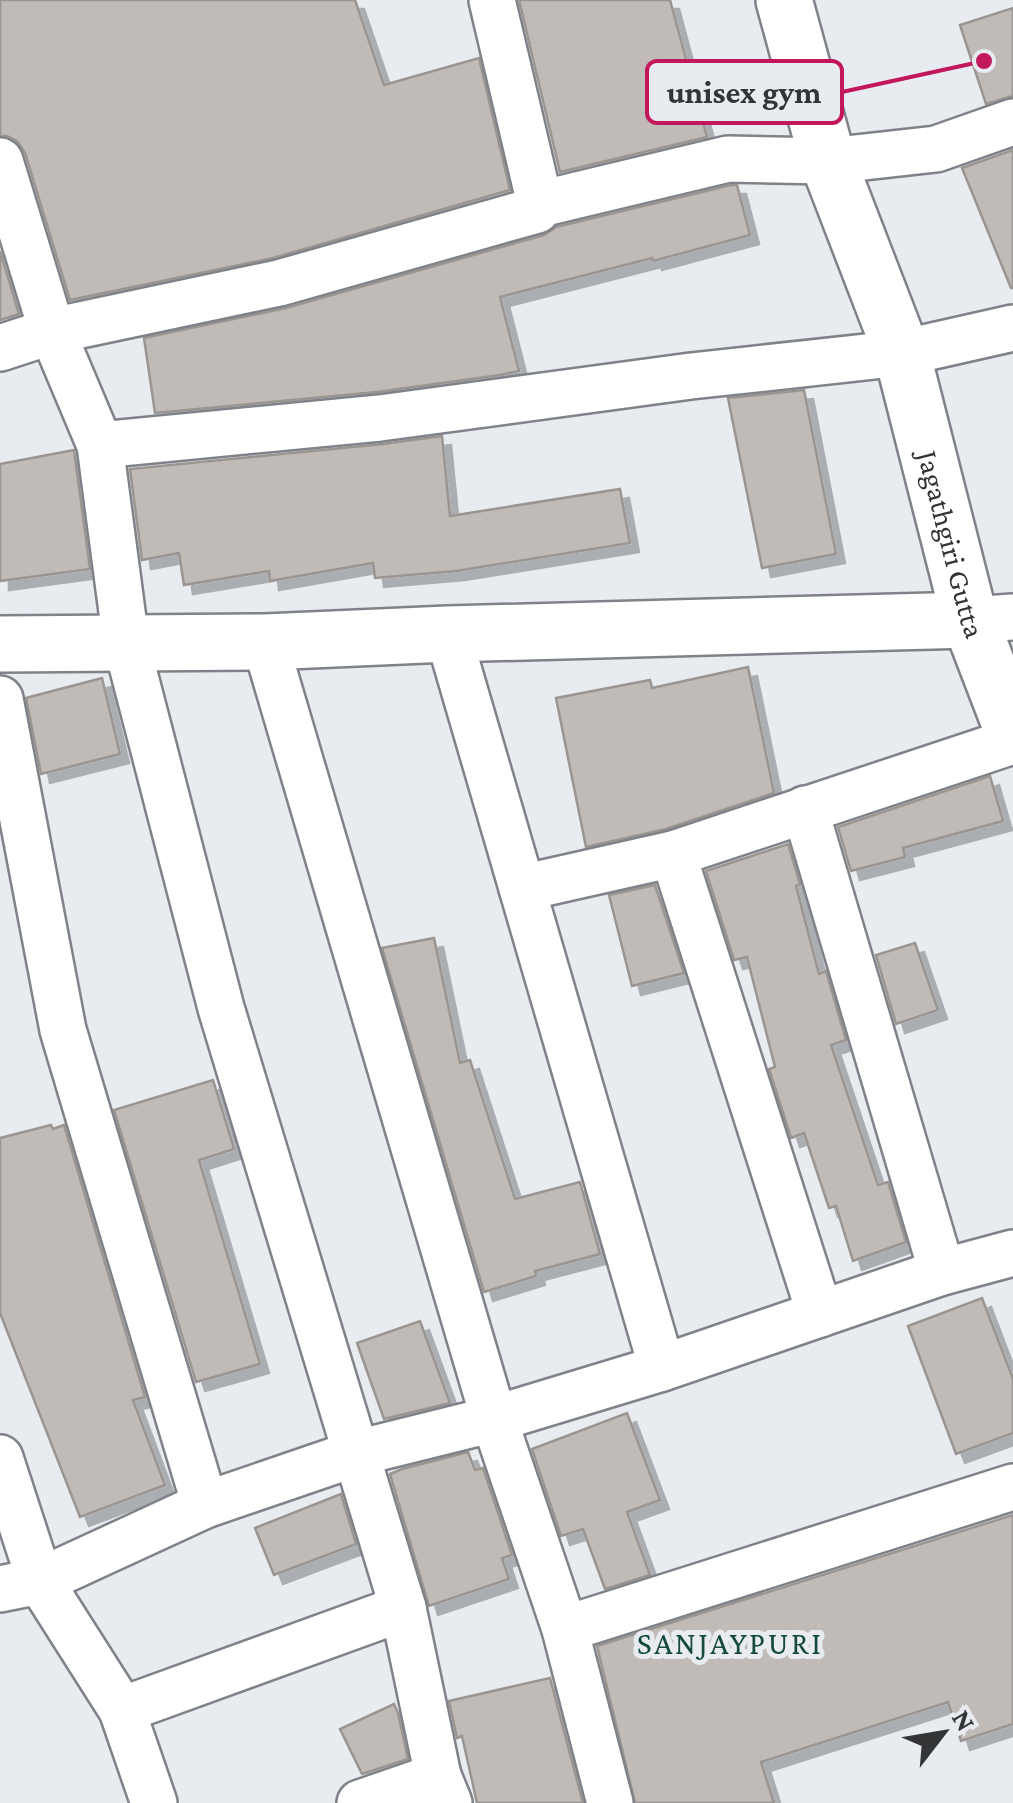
<svg xmlns="http://www.w3.org/2000/svg" width="1013" height="1803" viewBox="0 0 1013 1803" font-family="'Crimson Pro',serif">
	<style>
		.building { fill: #c0bbb6; stroke: #9a9590; stroke-width: 2.5; filter: url(#shadow) }
		.lines { fill: none; stroke-linecap: round; stroke-linejoin: round }
		.minor-casing { stroke: #7f8288; stroke-width: 50 }
		.tertiary-casing { stroke: #7f8288; stroke-width: 60 }
		.minor { stroke: #fff; stroke-width: 45 }
		.tertiary { stroke: #fff; stroke-width: 55 }
		.labels { text-anchor: middle; stroke-width: 10; stroke-linejoin: round; paint-order: stroke }
		.street-label { font-size: 30px; fill: #333436; stroke: #e8ecf1 }
		.neighbourhood-label { font-size: 32px; letter-spacing: 2.5px; fill: #14493c; stroke: #e8ecf1 }
		.leader { fill: none; stroke: #c2185b; stroke-width: 4 }
		.callout-dot { fill: #c2185b; stroke: #e8ecf1; stroke-width: 4 }
		.callout { fill: #e8ecf1; stroke: #c2185b; stroke-width: 4 }
		.callout-label { font-size: 32px; text-anchor: middle; font-weight: bold; fill: #333436 }
	</style>
	<defs>
		<filter id="shadow"><feDropShadow dx="9" dy="9" stdDeviation="0" flood-color="#0004"/></filter>
	</defs>
	<rect width="100%" height="100%" fill="#e8ecf1"/>
	<!-- building -->
	<g class="building">
		<path d="M0,0H355L384,85L479,58L510,190L273,258L70,300L25,153L17,141L7,136H0Z"/>
		<path d="M519,0H670L707,137L560,172Z"/>
		<path d="M1013,8V96L986,104L960,25Z"/>
		<path d="M1013,150V288H1011L962,168Z"/>
		<path d="M731,185H737L750,235L653,261L652,258L500,297L519,371L500,375L377,392L155,413L144,338L286,308L544,235L556,227Z"/>
		<path d="M0,251L19,314L0,320Z"/>
		<path d="M804,390L836,554L762,568L728,398Z"/>
		<path d="M442,436L450,516L620,489L630,543L456,571L375,578L373,563L270,581L269,571L184,585L179,553L142,560L130,469L383,444Z"/>
		<path d="M74,450L90,569L0,581V464Z"/>
		<path d="M748,667L774,793L666,829L586,847L556,698L650,680L652,688Z"/>
		<path d="M102,678L120,754L41,774L26,698Z"/>
		<path d="M990,776L1003,821L903,848L905,857L851,871L838,827Z"/>
		<path d="M788,844L800,884L796,886L819,974L826,971L846,1040L831,1045L878,1185L888,1182L906,1242L853,1261L836,1206L829,1208L804,1133L791,1138L769,1069L775,1067L747,957L734,960L706,871Z"/>
		<path d="M655,885L684,973L632,986L609,895Z"/>
		<path d="M434,938L460,1063L470,1060L515,1199L580,1182L600,1254L535,1271L536,1276L484,1292L382,948Z"/>
		<path d="M915,943L938,1010L896,1024L876,955Z"/>
		<path d="M213,1080L234,1149L199,1160L260,1364L196,1382L114,1110Z"/>
		<path d="M51,1125L53,1129L64,1125L145,1397L133,1400L165,1485L80,1517L0,1313V1138Z"/>
		<path d="M982,1298L1013,1379V1433L956,1454L908,1326Z"/>
		<path d="M420,1321L450,1403L384,1419L357,1343Z"/>
		<path d="M627,1413L660,1500L627,1512L650,1575L605,1589L583,1529L561,1536L532,1449Z"/>
		<path d="M468,1452L475,1470L483,1468L512,1555L502,1558L509,1579L429,1606L390,1474L402,1469Z"/>
		<path d="M341,1494L356,1544L274,1575L255,1528Z"/>
		<path d="M1013,1515V1724L961,1741L948,1702L761,1762L774,1803H635L597,1646Z"/>
		<path d="M550,1678L583,1803H477L462,1736L457,1738L449,1701Z"/>
		<path d="M394,1704L398,1713L408,1759L362,1774L340,1729Z"/>
	</g>
	<g class="lines">
		<!-- minor casing -->
		<g class="minor-casing">
			<g id="minor">
				<path d="M492,0L540,204"/>
				<path d="M0,161L52,331L100,445L126,642L221,1008L403,1608L438,1776L449,1803"/>
				<path d="M0,348L52,331L279,283L537,210L540,204L728,159L828,161L936,149L1013,122"/>
				<path d="M100,445L380,418L691,376L902,353L1013,328"/>
				<path d="M970,620L1013,617"/>
				<path d="M448,634L662,1368"/>
				<path d="M265,642L494,1419L565,1629"/>
				<path d="M0,699L63,1030L205,1505"/>
				<path d="M805,809L942,1272"/>
				<path d="M522,888L673,854"/>
				<path d="M820,1314L673,854L1013,741"/>
				<path d="M0,1458L40,1581L122,1710L154,1803"/>
				<path d="M0,1589L40,1581L205,1505L357,1453L494,1419L662,1368L942,1272L1013,1253"/>
				<path d="M122,1710L403,1608"/>
				<path d="M360,1803L438,1776"/>
				<path d="M610,1803L565,1629L1013,1487"/>
			</g>
		</g>
		<!-- tertiary casing -->
		<g class="tertiary-casing">
			<g id="tertiary">
				<path id="s1" d="M784,0L828,161L902,353L970,620L1013,732"/>
				<path d="M0,644L265,642L448,634L970,620"/>
			</g>
		</g>
		<!-- minor -->
		<use href="#minor" class="minor"/>
		<!-- tertiary -->
		<use href="#tertiary" class="tertiary"/>
	</g>
	<g class="labels">
		<!-- street labels -->
		<g class="street-label">
			<text dy="10" stroke="none"><textPath href="#s1" startOffset="570">Jagathgiri Gutta</textPath></text>
		</g>
		<!-- neighbourhood labels -->
		<g class="neighbourhood-label">
			<text x="730" y="1654">SANJAYPURI</text>
		</g>
	</g>
	<!-- callouts -->
	<path class="leader" d="M984 61L842 92"/>
	<circle class="callout-dot" cx="984" cy="61" r="10"/>
	<rect class="callout" x="647" y="61" width="195" height="62" rx="10"/>
	<g class="callout-label">
		<text x="744" y="103">unisex gym</text>
	</g>
	<!-- north arrow -->
	<g transform="translate(943 1733) rotate(59)" stroke="#e8ecf1" stroke-width="8" paint-order="stroke">
	<path d="M0-8L18 38L0 25L-18 38Z" fill="#333436"/>
	<text y="-15" font-size="28" font-weight="bold" text-anchor="middle" fill="#333436">N</text>
	</g>
</svg>
